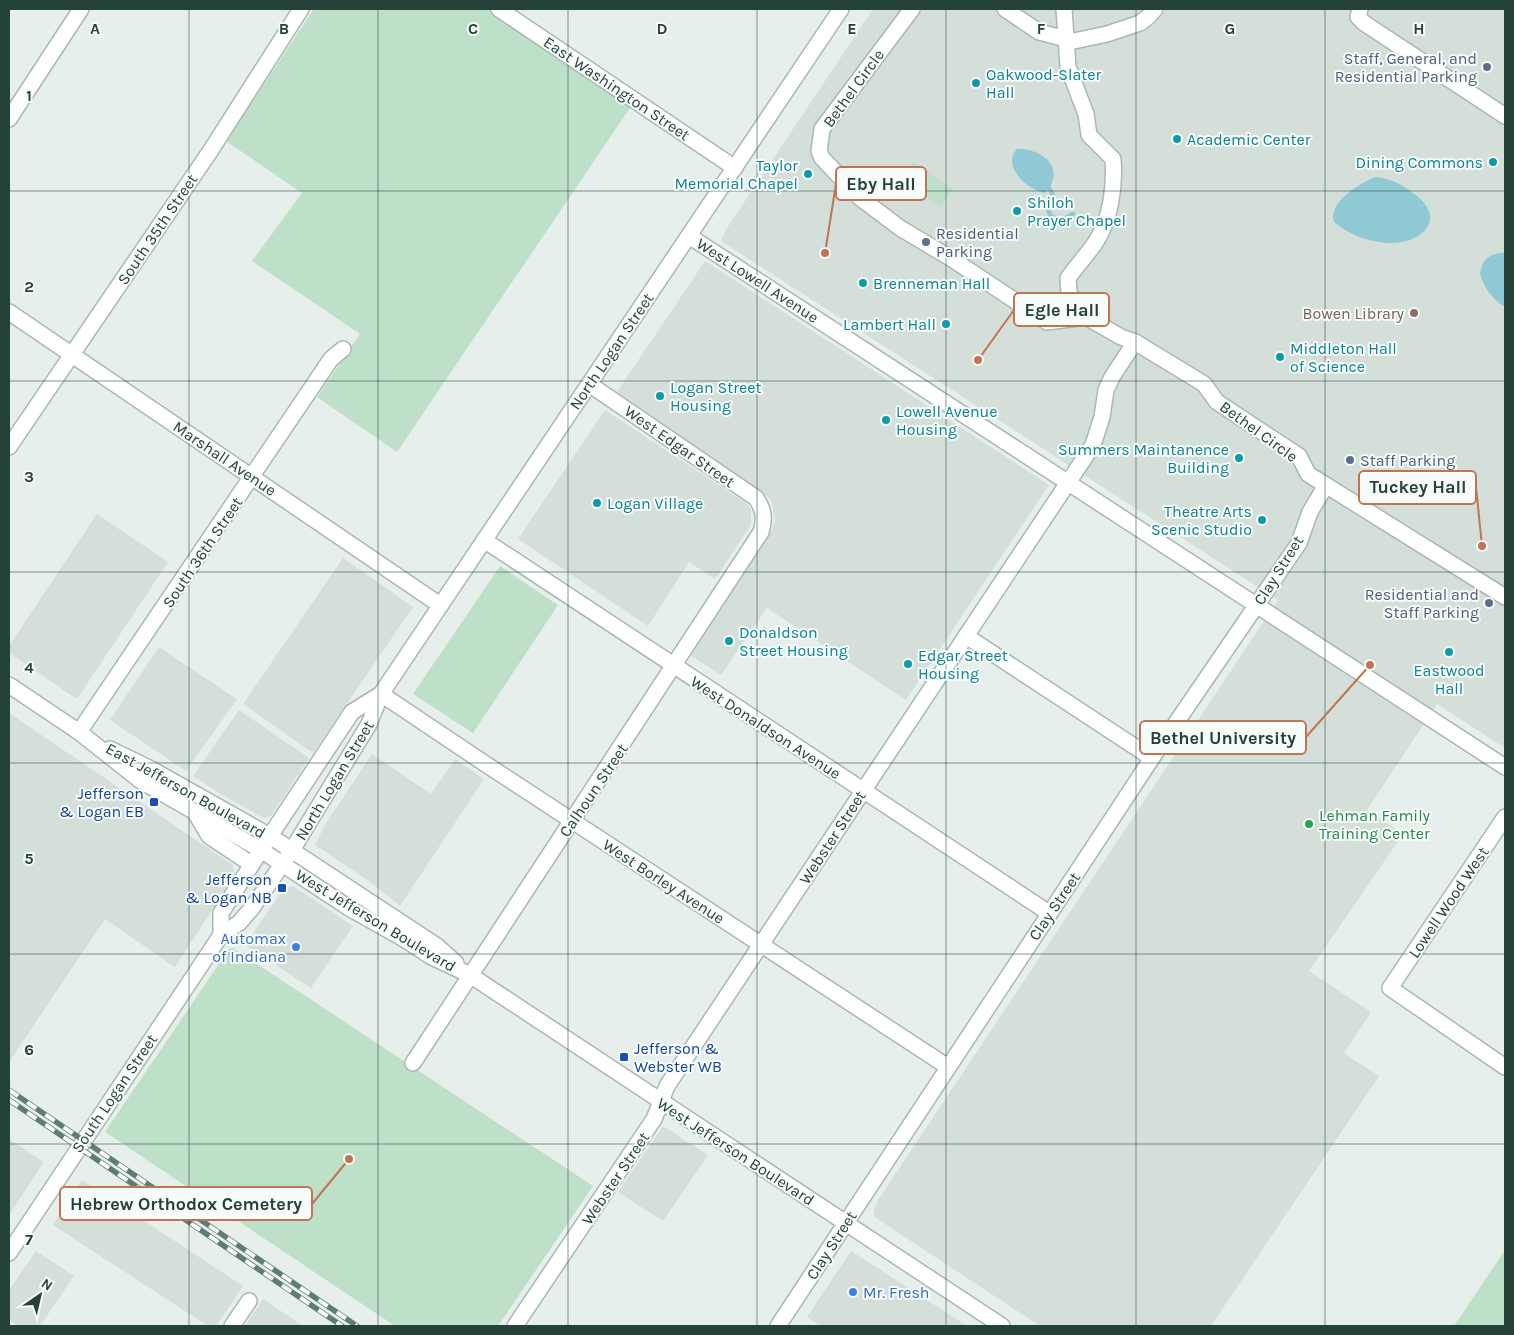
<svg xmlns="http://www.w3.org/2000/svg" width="1514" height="1335" viewBox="0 0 1514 1335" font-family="Karla,sans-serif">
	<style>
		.built { fill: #d4dfda }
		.green { fill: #bfe0c8 }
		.water { fill: #8ec9d4 }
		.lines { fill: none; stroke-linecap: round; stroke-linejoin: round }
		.stream { stroke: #8ec9d4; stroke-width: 4.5 }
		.minor-casing { stroke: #a8b8b2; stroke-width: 18 }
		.minor { stroke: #fff; stroke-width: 15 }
		.rail-casing { stroke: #5f7d75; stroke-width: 5.5 }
		.rail { stroke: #f7fbf9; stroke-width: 4; stroke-dasharray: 11; stroke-linecap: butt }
		.grid { fill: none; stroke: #24423a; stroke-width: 1; stroke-opacity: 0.55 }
		.service-dot { fill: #5c6f8a; stroke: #f7fbf9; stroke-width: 2 }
		.culture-dot { fill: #0f9aa8; stroke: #f7fbf9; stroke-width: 2 }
		.education-dot { fill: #8d6e63; stroke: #f7fbf9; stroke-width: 2 }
		.transit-dot { fill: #1a4fb4; stroke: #f7fbf9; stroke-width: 2 }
		.leisure-dot { fill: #2e9e5b; stroke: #f7fbf9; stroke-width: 2 }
		.shop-dot { fill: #3f7fe0; stroke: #f7fbf9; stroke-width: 2 }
		.labels { text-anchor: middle; stroke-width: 4; stroke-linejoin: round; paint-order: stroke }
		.service-label { font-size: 16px; fill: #4e5e75; stroke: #f7fbf9; text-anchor: end }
		.culture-label { font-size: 16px; fill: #0d838f; stroke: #f7fbf9; text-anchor: start }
		.street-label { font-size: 16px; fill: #24423a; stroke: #f7fbf9 }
		.education-label { font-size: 16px; fill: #785e54; stroke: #f7fbf9; text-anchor: end }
		.transit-label { font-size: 16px; fill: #164399; stroke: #f7fbf9; text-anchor: end }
		.leisure-label { font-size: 16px; fill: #27864d; stroke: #f7fbf9; text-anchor: start }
		.shop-label { font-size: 16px; fill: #366cbe; stroke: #f7fbf9; text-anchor: end }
		.grid-label { font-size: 16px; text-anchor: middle; font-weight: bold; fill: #24423a; stroke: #f7fbf9; stroke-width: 4; stroke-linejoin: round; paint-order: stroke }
		.leader { fill: none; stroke: #c07456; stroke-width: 2 }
		.callout-dot { fill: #c07456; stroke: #f7fbf9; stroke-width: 2 }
		.callout { fill: #f7fbf9; stroke: #c07456; stroke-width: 2 }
		.callout-label { font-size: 18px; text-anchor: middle; font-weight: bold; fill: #24423a }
	</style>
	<rect width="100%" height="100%" fill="#e6efeb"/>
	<!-- built -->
	<g class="built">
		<path d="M873,9H1505V748L1437,704L1367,810L1403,834L1309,971L1371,1012L1344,1053L1379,1076L1211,1326H1040L876,1218L874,1215V1209L880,1197L1278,600L721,241L727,228Z"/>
		<path d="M705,261L1049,485L906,700L767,608L721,675L690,655L772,530L775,520L772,503L768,497L617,392Z"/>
		<path d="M605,410L746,503L751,509V525L715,579L689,562L648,626L518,539Z"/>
		<path d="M97,514L168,562L77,699L9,653V646Z"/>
		<path d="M343,558L413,607L313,753L243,704Z"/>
		<path d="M159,647L237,699L186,771L110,720Z"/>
		<path d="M239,710L309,758L271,816L264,818L222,795L193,776Z"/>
		<path d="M9,713L233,865L235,875L175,967L105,919L9,1062Z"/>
		<path d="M372,754L431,794L455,759L484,779L400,906L373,884L315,845L325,825Z"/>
		<path d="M293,886L353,926L311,988L245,945L284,888Z"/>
		<path d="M663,1126L708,1155L663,1221L618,1192Z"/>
		<path d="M9,1139L44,1162L9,1215Z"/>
		<path d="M82,1180L243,1286L216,1326H208L53,1225Z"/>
		<path d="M36,1251L74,1276L40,1326H18L9,1320V1290Z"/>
		<path d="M851,1251L896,1280L967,1326H820L807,1317Z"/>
		<path d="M263,1299L303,1326H245Z"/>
	</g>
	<!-- green -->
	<g class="green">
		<path d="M314,9H494L634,102L397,452L317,397L360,334L252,261L302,193L226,141Z"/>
		<path d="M914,162L953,189L941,207L902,180Z"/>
		<path d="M500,566L558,605L473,733L413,694Z"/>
		<path d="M233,948L593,1186L498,1326H395L105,1132L229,949Z"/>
		<path d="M1505,1250V1326H1454Z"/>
	</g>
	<!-- water -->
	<g class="water">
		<path d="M1017,149C1043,148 1067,169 1045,193C1027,190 1001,165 1017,149Z"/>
		<path d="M1375,177C1390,178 1401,184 1413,193C1450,219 1421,245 1387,243C1366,241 1350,235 1334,222C1328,202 1359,184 1375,177Z"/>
		<path d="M1500,253H1505V307C1492,299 1485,289 1480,274C1482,261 1487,255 1500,253Z"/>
	</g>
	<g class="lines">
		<!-- stream -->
		<path class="stream" d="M1049,188L1053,195L1048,210L1051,216L1062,220L1073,214"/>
		<!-- minor casing -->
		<g class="minor-casing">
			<g id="minor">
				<path d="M499,9L735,168"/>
				<path d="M912,9L822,129L819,151L822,158L859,197L900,228L952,259L1047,322L1086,317"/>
				<path d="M1005,9L1039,32L1074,41L1107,34L1140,23L1149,16L1155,9"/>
				<path d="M1064,9L1068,67L1086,114L1089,135L1113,159C1115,186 1111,217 1097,240C1089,253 1077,265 1068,278L1069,293L1086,317L1121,337L1135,342L1204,384L1217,402L1299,456L1308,474L1505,597"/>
				<path d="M1360,9L1358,17L1364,23L1505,116"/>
				<path d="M9,119L81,9"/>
				<path d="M689,236L1505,767"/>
				<path d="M9,312L440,605"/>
				<path d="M9,447L211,150L301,9"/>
				<path d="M484,540L1049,913"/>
				<path d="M966,636L1152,758"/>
				<path d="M9,685L79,732L141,781L261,850L349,908L404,939L430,956L470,975L1002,1326"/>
				<path d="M381,694L487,765L948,1067"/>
				<path d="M79,732L331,359L343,349"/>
				<path d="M110,749L151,769L270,836L437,946L456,963"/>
				<path d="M196,814L209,836L251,864"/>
				<path d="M1505,817L1390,988L1505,1067"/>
				<path d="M221,935V913L270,836L352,712L381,694"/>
				<path d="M413,1063L761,532C765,519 764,510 756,498L589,384"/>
				<path d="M9,1253L221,935L239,923L252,908L292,850L369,724L381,694L841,9"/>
				<path d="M232,1326L249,1301"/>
				<path d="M515,1326L654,1119L667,1086L1093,445L1102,417L1106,390L1112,377L1135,342"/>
				<path d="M778,1326L1152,758L1299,543L1310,512L1326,485"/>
			</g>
		</g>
		<!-- minor -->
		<use href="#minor" class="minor"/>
		<!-- rail casing -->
		<g class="rail-casing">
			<g id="rail">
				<path d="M9,1090L357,1326"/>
				<path d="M9,1100L342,1326"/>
			</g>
		</g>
		<!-- rail -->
		<use href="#rail" class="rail"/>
	</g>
	<!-- grid -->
	<path class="grid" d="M189,9V1326M378,9V1326M568,9V1326M757,9V1326M946,9V1326M1136,9V1326M1325,9V1326M9,191H1505M9,381H1505M9,572H1505M9,763H1505M9,954H1505M9,1144H1505"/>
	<!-- markers -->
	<g class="service-dot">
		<circle cx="1487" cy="67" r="5"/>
		<circle cx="926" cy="242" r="5"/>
		<circle cx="1350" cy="460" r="5"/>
		<circle cx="1489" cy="603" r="5"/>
	</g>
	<g class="culture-dot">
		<circle cx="976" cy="83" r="5"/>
		<circle cx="1177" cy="139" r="5"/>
		<circle cx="1493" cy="162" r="5"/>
		<circle cx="808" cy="174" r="5"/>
		<circle cx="1017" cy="211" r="5"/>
		<circle cx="863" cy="283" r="5"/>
		<circle cx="946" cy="324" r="5"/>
		<circle cx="1280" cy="357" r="5"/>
		<circle cx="660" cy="396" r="5"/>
		<circle cx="886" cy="420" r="5"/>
		<circle cx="1239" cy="458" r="5"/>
		<circle cx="597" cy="503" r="5"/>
		<circle cx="1262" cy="520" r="5"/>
		<circle cx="729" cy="641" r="5"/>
		<circle cx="1449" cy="652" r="5"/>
		<circle cx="908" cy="664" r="5"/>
	</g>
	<circle class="education-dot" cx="1414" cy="313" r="5"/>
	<g class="transit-dot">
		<rect x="149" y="797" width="10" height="10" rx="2.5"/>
		<rect x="277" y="883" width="10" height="10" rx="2.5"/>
		<rect x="619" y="1052" width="10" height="10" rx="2.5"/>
	</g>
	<circle class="leisure-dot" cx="1309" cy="824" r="5"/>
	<g class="shop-dot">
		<circle cx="296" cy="947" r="5"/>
		<circle cx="853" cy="1292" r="5"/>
	</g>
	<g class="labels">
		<!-- service labels -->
		<g class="service-label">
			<text x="1477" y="64">Staff, General, and<tspan x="1477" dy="18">Residential Parking</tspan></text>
			<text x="936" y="239" text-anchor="start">Residential<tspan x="936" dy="18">Parking</tspan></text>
			<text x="1360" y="466" text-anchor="start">Staff Parking</text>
			<text x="1479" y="600">Residential and<tspan x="1479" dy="18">Staff Parking</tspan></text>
		</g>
		<!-- culture labels -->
		<g class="culture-label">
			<text x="986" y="80">Oakwood-Slater<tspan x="986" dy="18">Hall</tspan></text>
			<text x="1187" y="145">Academic Center</text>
			<text x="1483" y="168" text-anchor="end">Dining Commons</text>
			<text x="798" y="171" text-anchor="end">Taylor<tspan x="798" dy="18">Memorial Chapel</tspan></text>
			<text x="1027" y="208">Shiloh<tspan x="1027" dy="18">Prayer Chapel</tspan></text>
			<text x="873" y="289">Brenneman Hall</text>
			<text x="936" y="330" text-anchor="end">Lambert Hall</text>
			<text x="1290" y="354">Middleton Hall<tspan x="1290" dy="18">of Science</tspan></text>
			<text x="670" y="393">Logan Street<tspan x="670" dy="18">Housing</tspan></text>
			<text x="896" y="417">Lowell Avenue<tspan x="896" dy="18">Housing</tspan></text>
			<text x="1229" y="455" text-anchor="end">Summers Maintanence<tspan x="1229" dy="18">Building</tspan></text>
			<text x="607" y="509">Logan Village</text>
			<text x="1252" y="517" text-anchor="end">Theatre Arts<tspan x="1252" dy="18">Scenic Studio</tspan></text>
			<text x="739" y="638">Donaldson<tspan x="739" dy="18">Street Housing</tspan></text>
			<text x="918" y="661">Edgar Street<tspan x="918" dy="18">Housing</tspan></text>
			<text x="1449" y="676" text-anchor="middle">Eastwood<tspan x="1449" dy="18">Hall</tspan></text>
		</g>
		<!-- street labels -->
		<g class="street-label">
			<text transform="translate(617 88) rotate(34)" y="6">East Washington Street</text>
			<text transform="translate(853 88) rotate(-54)" y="6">Bethel Circle</text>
			<text transform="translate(157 229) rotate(-56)" y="6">South 35th Street</text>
			<text transform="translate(758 280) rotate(33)" y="6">West Lowell Avenue</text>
			<text transform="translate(611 351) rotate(-56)" y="6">North Logan Street</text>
			<text transform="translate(1259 431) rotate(36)" y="6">Bethel Circle</text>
			<text transform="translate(680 446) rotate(35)" y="6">West Edgar Street</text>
			<text transform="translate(225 458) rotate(34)" y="6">Marshall Avenue</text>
			<text transform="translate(202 552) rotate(-56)" y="6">South 36th Street</text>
			<text transform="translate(1278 570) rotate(-58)" y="6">Clay Street</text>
			<text transform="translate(766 727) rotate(33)" y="6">West Donaldson Avenue</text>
			<text transform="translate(334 780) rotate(-59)" y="6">North Logan Street</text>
			<text transform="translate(186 790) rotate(29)" y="6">East Jefferson Boulevard</text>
			<text transform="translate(593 790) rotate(-56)" y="6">Calhoun Street</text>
			<text transform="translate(832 837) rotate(-57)" y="6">Webster Street</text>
			<text transform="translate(664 881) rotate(33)" y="6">West Borley Avenue</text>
			<text transform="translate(1448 902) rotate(-56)" y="6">Lowell Wood West</text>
			<text transform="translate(1054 906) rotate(-56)" y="6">Clay Street</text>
			<text transform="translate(376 920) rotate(31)" y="6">West Jefferson Boulevard</text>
			<text transform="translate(114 1093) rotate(-56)" y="6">South Logan Street</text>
			<text transform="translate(736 1151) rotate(33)" y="6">West Jefferson Boulevard</text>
			<text transform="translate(615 1178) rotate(-56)" y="6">Webster Street</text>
			<text transform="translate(831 1245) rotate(-57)" y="6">Clay Street</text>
		</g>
		<!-- education labels -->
		<g class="education-label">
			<text x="1404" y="319">Bowen Library</text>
		</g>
		<!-- transit labels -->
		<g class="transit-label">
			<text x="144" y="799">Jefferson<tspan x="144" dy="18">&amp; Logan EB</tspan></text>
			<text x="272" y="885">Jefferson<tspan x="272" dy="18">&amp; Logan NB</tspan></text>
			<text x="634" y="1054" text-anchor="start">Jefferson &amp;<tspan x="634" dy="18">Webster WB</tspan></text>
		</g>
		<!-- leisure labels -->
		<g class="leisure-label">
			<text x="1319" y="821">Lehman Family<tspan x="1319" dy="18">Training Center</tspan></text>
		</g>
		<!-- shop labels -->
		<g class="shop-label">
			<text x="286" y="944">Automax<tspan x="286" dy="18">of Indiana</tspan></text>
			<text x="863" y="1298" text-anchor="start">Mr. Fresh</text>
		</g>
	</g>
	<g class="grid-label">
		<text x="95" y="34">A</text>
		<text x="284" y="34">B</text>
		<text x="473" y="34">C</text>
		<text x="662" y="34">D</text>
		<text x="852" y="34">E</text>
		<text x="1041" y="34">F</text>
		<text x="1230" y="34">G</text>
		<text x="1419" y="34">H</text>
		<text x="29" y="101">1</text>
		<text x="29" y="292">2</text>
		<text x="29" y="482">3</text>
		<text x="29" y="673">4</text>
		<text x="29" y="864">5</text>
		<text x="29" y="1055">6</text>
		<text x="29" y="1245">7</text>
	</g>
	<!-- callouts -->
	<path class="leader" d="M825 253L836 184M978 360L1014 310M1482 546L1476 487M1370 665L1306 737M349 1159L312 1204"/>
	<g class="callout-dot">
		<circle cx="825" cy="253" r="5"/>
		<circle cx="978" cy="360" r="5"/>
		<circle cx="1482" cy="546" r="5"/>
		<circle cx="1370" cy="665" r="5"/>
		<circle cx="349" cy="1159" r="5"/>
	</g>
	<g class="callout">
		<rect x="836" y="167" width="90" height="33" rx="5"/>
		<rect x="1014" y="293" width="95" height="33" rx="5"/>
		<rect x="1359" y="471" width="117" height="33" rx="5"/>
		<rect x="1140" y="721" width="166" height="33" rx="5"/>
		<rect x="60" y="1187" width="252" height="33" rx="5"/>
	</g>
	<g class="callout-label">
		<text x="881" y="190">Eby Hall</text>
		<text x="1062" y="316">Egle Hall</text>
		<text x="1418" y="493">Tuckey Hall</text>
		<text x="1223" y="744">Bethel University</text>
		<text x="186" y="1210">Hebrew Orthodox Cemetery</text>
	</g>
	<!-- border -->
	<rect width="1514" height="1335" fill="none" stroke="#24423a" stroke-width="20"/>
	<!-- north arrow -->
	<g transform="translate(40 1295) rotate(34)" stroke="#f7fbf9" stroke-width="4" paint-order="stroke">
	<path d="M0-4L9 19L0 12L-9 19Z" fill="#24423a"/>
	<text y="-8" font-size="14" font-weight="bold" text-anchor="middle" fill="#24423a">N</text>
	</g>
</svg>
